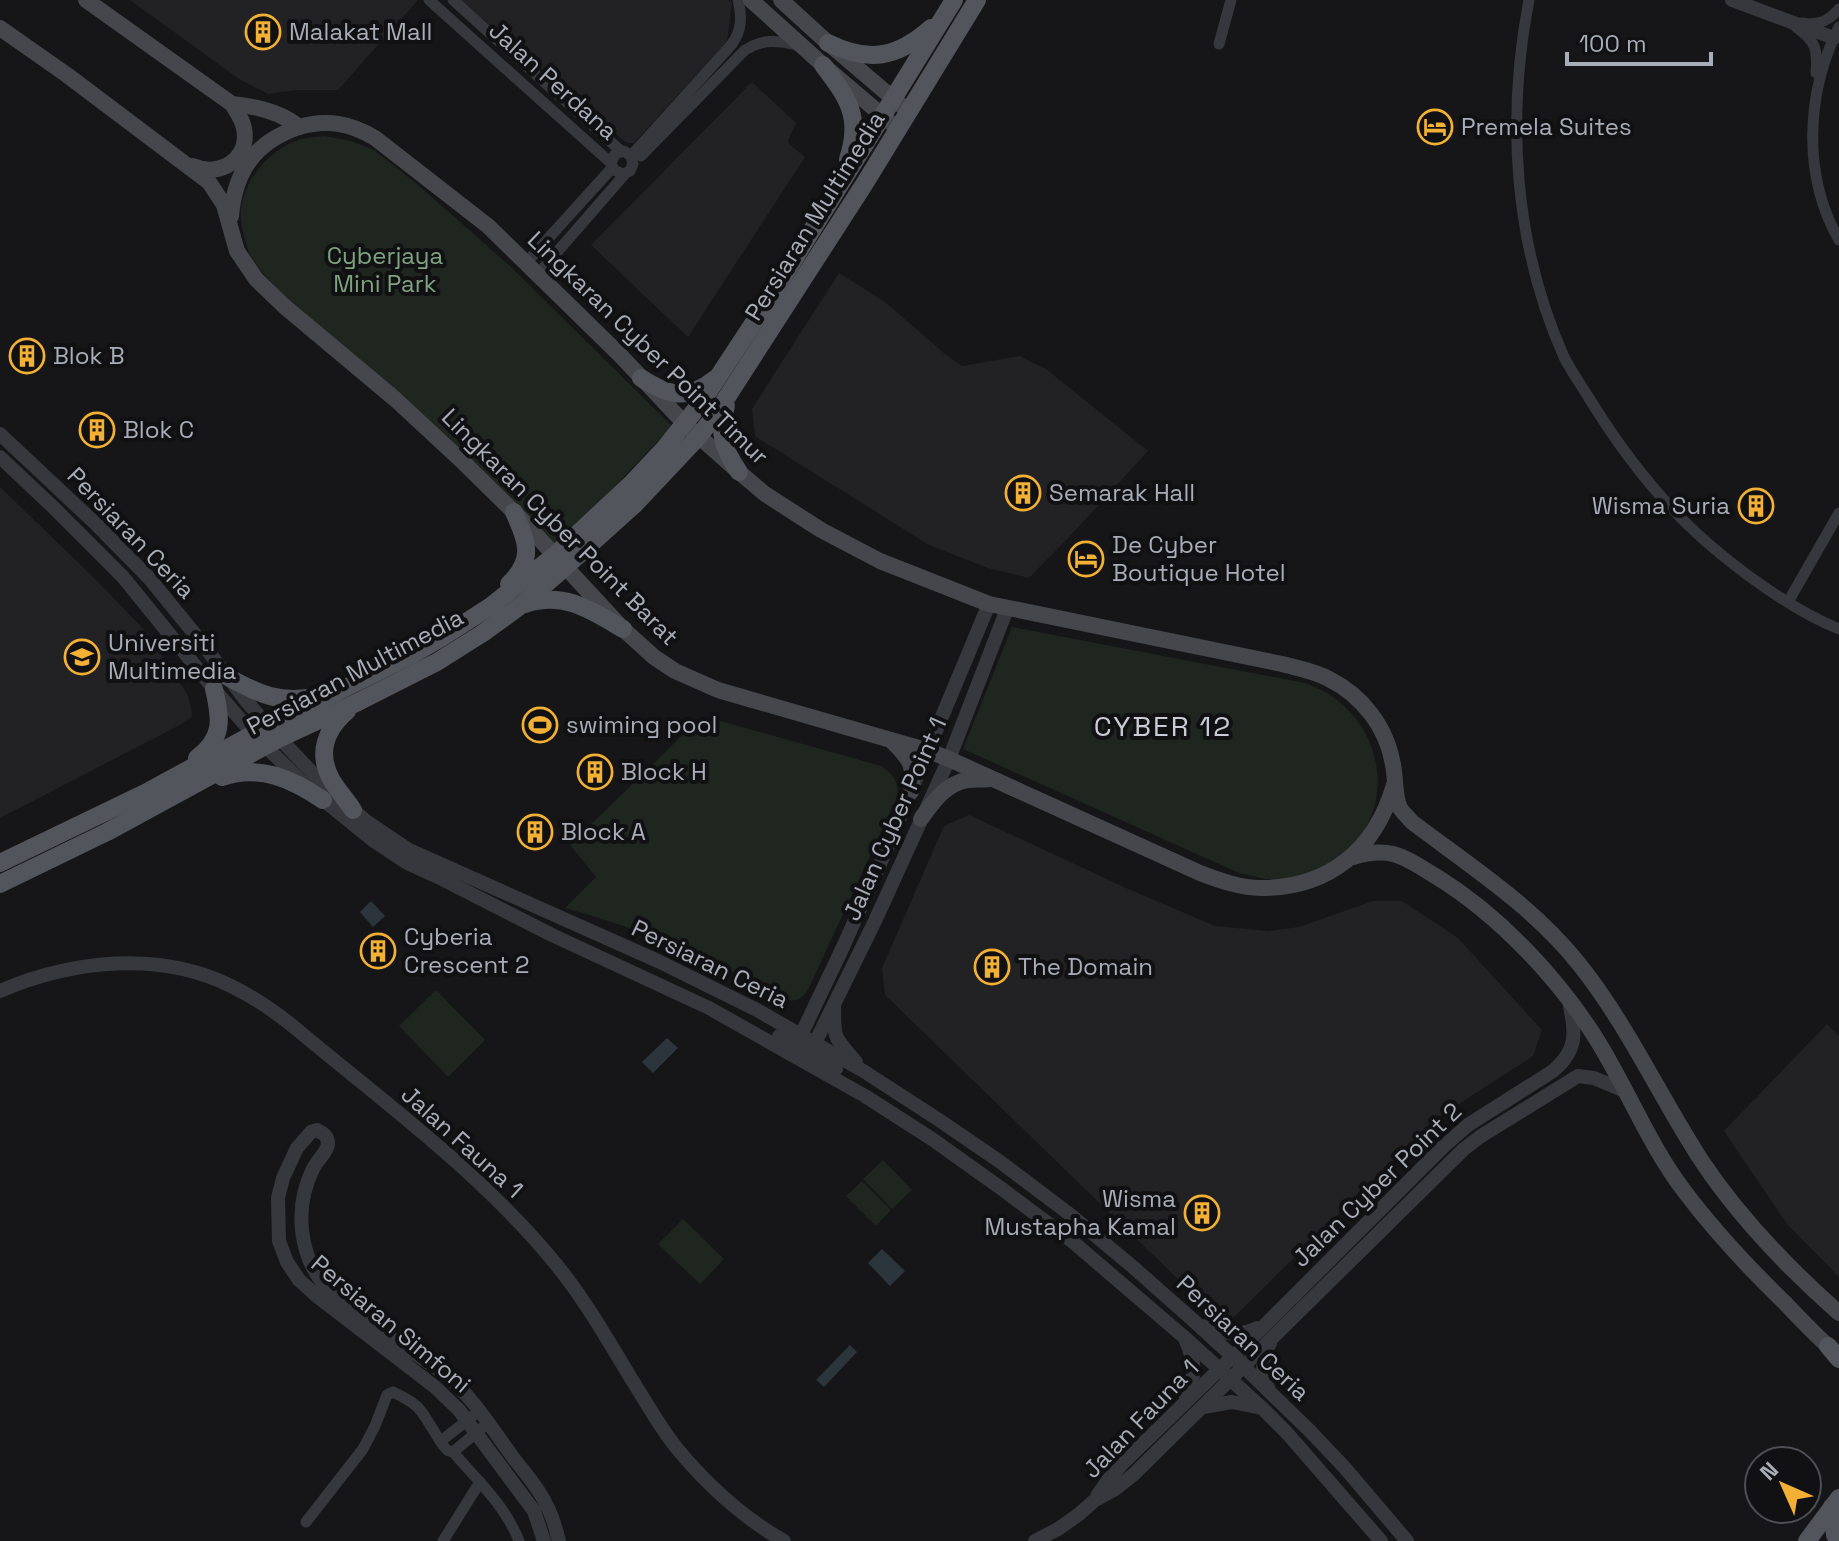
<svg xmlns="http://www.w3.org/2000/svg" width="1839" height="1541" viewBox="0 0 1839 1541" font-family="'Space Grotesk',sans-serif">
	<style>
		.built { fill: #222225 }
		.green { fill: #1e261f }
		.water { fill: #2c353c }
		.lines { fill: none; stroke-linecap: round; stroke-linejoin: round }
		.minor { stroke: #37383d; stroke-width: 11 }
		.tertiary { stroke: #37383d; stroke-width: 14 }
		.secondary { stroke: #45474d; stroke-width: 16 }
		.primary { stroke: #53555c; stroke-width: 18 }
		.labels { text-anchor: middle; stroke-width: 8; stroke-linejoin: round; paint-order: stroke }
		.poi-label { font-size: 24px; fill: #a8adb8; stroke: #111113; text-anchor: start }
		.street-label { font-size: 24px; fill: #a8adb8; stroke: #111113 }
		.park-label { font-size: 24px; fill: #7fa381; stroke: #111113 }
		.quarter-label { font-size: 28px; letter-spacing: 2px; fill: #c9ccd4; stroke: #111113 }
	</style>
	<rect width="100%" height="100%" fill="#161618"/>
	<!-- built -->
	<g class="built">
		<path d="M130,0H418L338,90H297L268,94L239,79Z"/>
		<path d="M461,0H729L732,3L727,41L634,143H629L624,141Z"/>
		<path d="M752,82L796,123L788,140L789,144L805,157L688,337L591,245Z"/>
		<path d="M839,273L885,302L945,354L962,366L1019,356L1046,369L1148,451L1071,535L1029,578L988,568L929,545L755,436L752,409Z"/>
		<path d="M0,487L96,580L149,635L187,694L191,706L192,717L176,727L0,818Z"/>
		<path d="M969,815L1126,888L1215,926L1268,931L1299,927L1373,901H1402L1458,938L1542,1030L1533,1056L1433,1121L1232,1319L1215,1315L885,995L882,968L944,826Z"/>
		<path d="M1827,1024L1839,1036V1277L1787,1224L1724,1131Z"/>
	</g>
	<!-- green -->
	<g class="green">
		<path d="M325,136L351,141L374,150L417,184L509,265L672,426L602,500L555,546L425,417L276,288C265,275 252,263 247,246C243,235 240,221 241,209C244,177 275,144 306,138C312,137 319,137 325,136Z"/>
		<path d="M1012,627L1305,683C1388,711 1406,821 1327,865C1314,872 1302,878 1287,879C1271,882 1255,877 1239,873L963,749Z"/>
		<path d="M710,718L881,766C893,774 900,782 897,797L808,990C803,997 797,1002 788,1000C770,996 740,975 722,966C671,942 619,923 565,908L596,877L570,845L699,719Z"/>
		<path d="M436,990L485,1040L448,1077L399,1026Z"/>
		<path d="M883,1160L912,1190L892,1209L863,1179Z"/>
		<path d="M862,1181L891,1210L876,1226L846,1196Z"/>
		<path d="M683,1219L724,1259L700,1284L658,1244Z"/>
	</g>
	<!-- water -->
	<g class="water">
		<path d="M540,710L544,714L543,721L546,723H552L556,733L552,739C540,744 528,740 525,727L533,719V715Z"/>
		<path d="M371,901L385,916L373,927L360,912Z"/>
		<path d="M667,1038L678,1048L653,1073L642,1062Z"/>
		<path d="M882,1249L905,1271L890,1286L868,1263Z"/>
		<path d="M850,1345L857,1352L824,1387L816,1380Z"/>
	</g>
	<g class="lines">
		<!-- minor -->
		<g class="minor">
			<path d="M429,0L611,163"/>
			<path d="M453,0L621,151"/>
			<path d="M1529,0C1506,119 1514,245 1564,357C1571,371 1581,385 1589,398C1621,450 1657,498 1703,539C1739,571 1794,611 1839,629"/>
			<path d="M1802,23C1818,26 1829,21 1839,9"/>
			<path d="M1796,27C1816,41 1818,50 1816,73"/>
			<path d="M1839,27C1806,93 1802,175 1839,240"/>
			<path d="M1219,44L1231,0"/>
			<path d="M631,156L624,151L615,154L611,163L614,170L623,174L630,171L633,164L631,156L732,44C742,30 742,16 738,0"/>
			<path d="M641,156L745,50C762,39 777,40 797,45"/>
			<path d="M526,263L612,168"/>
			<path d="M538,274L625,174"/>
			<path d="M1788,602L1839,513"/>
			<path d="M441,1441L479,1411"/>
			<path d="M453,1452L488,1423"/>
			<path d="M306,1522L363,1449L375,1426L387,1395L393,1392C403,1397 414,1402 421,1411C426,1417 444,1449 447,1450C448,1451 451,1451 453,1452C477,1480 505,1505 519,1541"/>
			<path d="M443,1541L480,1482"/>
		</g>
		<!-- tertiary -->
		<g class="tertiary">
			<path d="M1732,0L1834,38"/>
			<path d="M0,434L97,525L149,578L198,638L247,702L268,726L321,782L366,821L409,850L658,961L757,1010L865,1072L939,1120L999,1161L1072,1216L1133,1267L1194,1321L1243,1366L1310,1431L1345,1468L1407,1541"/>
			<path d="M0,457L53,507L123,577L214,689L254,735L305,785L374,841L407,863L442,879L552,935L709,1008L865,1096L932,1139L1002,1189L1073,1242L1184,1337L1262,1408L1287,1433L1381,1541"/>
			<path d="M0,991C72,960 161,950 233,987C257,999 280,1015 300,1032C390,1107 486,1177 559,1268C587,1303 609,1342 632,1380C646,1402 659,1426 675,1446C706,1484 742,1517 784,1541"/>
			<path d="M834,1006C834,1041 834,1036 856,1062"/>
			<path d="M779,1036L806,1048L815,1043L875,921L949,759L1007,609"/>
			<path d="M836,1069C821,1060 804,1053 801,1035L843,947L888,846L989,604"/>
			<path d="M1205,1326C1224,1334 1238,1337 1257,1328"/>
			<path d="M1186,1341C1196,1365 1196,1374 1186,1397"/>
			<path d="M1268,1388C1260,1372 1262,1358 1270,1343"/>
			<path d="M1204,1407L1232,1402L1262,1408"/>
			<path d="M1097,1496L1108,1480L1122,1464L1267,1323L1444,1146L1468,1125L1553,1071C1579,1049 1575,1032 1569,1001"/>
			<path d="M544,1541L534,1511L459,1410L435,1387L318,1297L299,1280L287,1262L279,1241L278,1198L283,1178L297,1148L311,1132L317,1130C323,1133 328,1136 328,1143C328,1152 316,1161 313,1169C294,1207 298,1257 328,1289C360,1324 404,1344 442,1372C471,1394 491,1427 512,1456C524,1472 539,1488 547,1506C553,1517 556,1529 559,1541"/>
			<path d="M1035,1541L1058,1529L1078,1515L1095,1500L1115,1489L1133,1475L1464,1149L1481,1136L1578,1076L1594,1078L1625,1091"/>
		</g>
		<!-- secondary -->
		<g class="secondary">
			<path d="M86,0L232,104C254,106 281,112 299,127C327,119 350,123 375,138L488,226L620,355L685,424L739,472L765,494L821,530L880,561L989,604L1282,664C1297,668 1315,671 1329,679C1363,696 1387,728 1393,765C1396,779 1394,795 1400,808C1403,813 1409,818 1412,822C1470,866 1533,906 1579,964C1627,1024 1659,1095 1701,1160C1739,1217 1788,1268 1839,1313"/>
			<path d="M751,0L823,65L891,123"/>
			<path d="M781,0L828,43L909,112"/>
			<path d="M0,28L67,75L209,182L224,205L237,251L256,279L284,306L395,399L464,463L521,519L623,629L654,657L675,671L718,690L929,751L949,759L1200,873C1219,880 1240,888 1261,888C1329,888 1375,850 1394,785"/>
			<path d="M193,166C220,178 250,159 244,128C242,119 237,112 232,104"/>
			<path d="M231,216C235,171 255,142 299,127"/>
			<path d="M892,741C911,760 915,766 911,792"/>
			<path d="M921,819C933,802 946,783 968,780C975,779 982,780 989,779"/>
			<path d="M1353,857C1392,845 1405,858 1437,877C1500,916 1558,978 1597,1040C1628,1090 1649,1145 1685,1192C1715,1232 1750,1269 1786,1304C1803,1322 1819,1339 1838,1355"/>
		</g>
		<!-- primary -->
		<g class="primary">
			<path d="M828,43C869,63 897,58 931,28"/>
			<path d="M823,65C848,98 862,117 848,159"/>
			<path d="M641,378C669,396 687,401 715,379"/>
			<path d="M726,406C717,432 724,450 739,472"/>
			<path d="M509,584C535,559 527,542 514,512"/>
			<path d="M525,604C564,591 591,610 623,629"/>
			<path d="M228,677C260,695 279,703 316,697"/>
			<path d="M347,711C326,729 317,753 331,779C337,790 346,799 353,810"/>
			<path d="M197,758C224,738 221,719 214,689"/>
			<path d="M222,777C260,764 292,779 323,800"/>
			<path d="M0,863L149,791L268,726L410,656L441,638L491,606L555,555L633,482L664,449L701,403L772,295L954,0"/>
			<path d="M0,884L107,832L280,738L358,702L437,662L483,633L520,606L555,576L635,504L699,436L716,414L865,183L977,0"/>
			<path d="M1828,1346L1839,1359"/>
			<path d="M1832,1507L1835,1535"/>
			<path d="M1807,1541L1839,1498"/>
		</g>
	</g>
	<!-- icons -->
	<defs>
		<g id="building-ring" transform="scale(1.8)"><circle r="9.5" fill="#111113" stroke="#f2b134" stroke-width="1.5"/><path d="M-4-6H4V6H1V3H-1V6H-4ZM-2.5-4.3h1.7v1.8h-1.7ZM.8-4.3h1.7v1.8H.8ZM-2.5-1h1.7V.8h-1.7ZM.8-1h1.7V.8H.8Z" fill="#f2b134"/></g>
		<g id="hotel-ring" transform="scale(1.8)"><circle r="9.5" fill="#111113" stroke="#f2b134" stroke-width="1.5"/><path d="M-6-4.5h1.5V1H6V5H4.5V3h-9V5H-6ZM-4 0a1.8 1.8 0 1 1 3.6 0ZM.5 0V-2.5h3Q6-2.5 6 0Z" fill="#f2b134"/></g>
		<g id="university-ring" transform="scale(1.8)"><circle r="9.5" fill="#111113" stroke="#f2b134" stroke-width="1.5"/><path d="M0-5L7-2L0 1L-7-2ZM-4 1L0 2.5L4 1V4Q0 6-4 4Z" fill="#f2b134"/></g>
		<g id="stadium-ring" transform="scale(1.8)"><circle r="9.5" fill="#111113" stroke="#f2b134" stroke-width="1.5"/><path d="M0-5a6.5 5 0 1 0 0 10a6.5 5 0 1 0 0-10ZM-3.5-1.8h7v3.6h-7Z" fill="#f2b134"/></g>
	</defs>
	<g fill-rule="evenodd">
		<use href="#building-ring" x="263" y="32"/>
		<use href="#hotel-ring" x="1435" y="127"/>
		<use href="#building-ring" x="27" y="356"/>
		<use href="#building-ring" x="97" y="430"/>
		<use href="#building-ring" x="1023" y="493"/>
		<use href="#building-ring" x="1756" y="506"/>
		<use href="#hotel-ring" x="1086" y="559"/>
		<use href="#university-ring" x="82" y="657"/>
		<use href="#stadium-ring" x="540" y="725"/>
		<use href="#building-ring" x="595" y="772"/>
		<use href="#building-ring" x="535" y="832"/>
		<use href="#building-ring" x="378" y="951"/>
		<use href="#building-ring" x="992" y="967"/>
		<use href="#building-ring" x="1202" y="1213"/>
	</g>
	<g class="labels">
		<!-- poi labels -->
		<g class="poi-label">
			<text x="289" y="40">Malakat Mall</text>
			<text x="1461" y="135">Premela Suites</text>
			<text x="53" y="364">Blok B</text>
			<text x="123" y="438">Blok C</text>
			<text x="1049" y="501">Semarak Hall</text>
			<text x="1730" y="514" text-anchor="end">Wisma Suria</text>
			<text x="1112" y="553">De Cyber<tspan x="1112" dy="28">Boutique Hotel</tspan></text>
			<text x="108" y="651">Universiti<tspan x="108" dy="28">Multimedia</tspan></text>
			<text x="566" y="733">swiming pool</text>
			<text x="621" y="780">Block H</text>
			<text x="561" y="840">Block A</text>
			<text x="404" y="945">Cyberia<tspan x="404" dy="28">Crescent 2</tspan></text>
			<text x="1018" y="975">The Domain</text>
			<text x="1176" y="1207" text-anchor="end">Wisma<tspan x="1176" dy="28">Mustapha Kamal</tspan></text>
		</g>
		<!-- street labels -->
		<g class="street-label">
			<text transform="translate(553 81) rotate(42)" y="8">Jalan Perdana</text>
			<text transform="translate(815 216) rotate(-58)" y="8">Persiaran Multimedia</text>
			<text transform="translate(648 348) rotate(44)" y="8">Lingkaran Cyber Point Timur</text>
			<text transform="translate(560 527) rotate(45)" y="8">Lingkaran Cyber Point Barat</text>
			<text transform="translate(131 533) rotate(46)" y="8">Persiaran Ceria</text>
			<text transform="translate(355 672) rotate(-28)" y="8">Persiaran Multimedia</text>
			<text transform="translate(895 819) rotate(-66)" y="8">Jalan Cyber Point 1</text>
			<text transform="translate(710 964) rotate(26)" y="8">Persiaran Ceria</text>
			<text transform="translate(462 1142) rotate(42)" y="8">Jalan Fauna 1</text>
			<text transform="translate(1377 1185) rotate(-44)" y="8">Jalan Cyber Point 2</text>
			<text transform="translate(391 1324) rotate(40)" y="8">Persiaran Simfoni</text>
			<text transform="translate(1243 1338) rotate(43)" y="8">Persiaran Ceria</text>
			<text transform="translate(1141 1419) rotate(-46)" y="8">Jalan Fauna 1</text>
		</g>
		<!-- park labels -->
		<g class="park-label">
			<text x="385" y="264">Cyberjaya<tspan x="385" dy="28">Mini Park</tspan></text>
		</g>
		<!-- quarter labels -->
		<g class="quarter-label">
			<text x="1163" y="736">CYBER 12</text>
		</g>
	</g>
	<!-- north arrow -->
	<g transform="translate(1783 1485) rotate(315)"><circle r="38" fill="#111113" stroke="#4d4f55" stroke-width="2"/>
	<path d="M0-6L14 30L0 20L-14 30Z" fill="#f2b134"/>
	<text y="-12" font-size="22" font-weight="bold" text-anchor="middle" fill="#a8adb8">N</text>
	</g>
	<!-- scale -->
	<path d="M1567 52v12h144v-12" fill="none" stroke="#a8adb8" stroke-width="4"/>
	<text x="1579" y="52" font-size="24" fill="#a8adb8" stroke="#111113" stroke-width="6" paint-order="stroke">100 m</text>
</svg>
